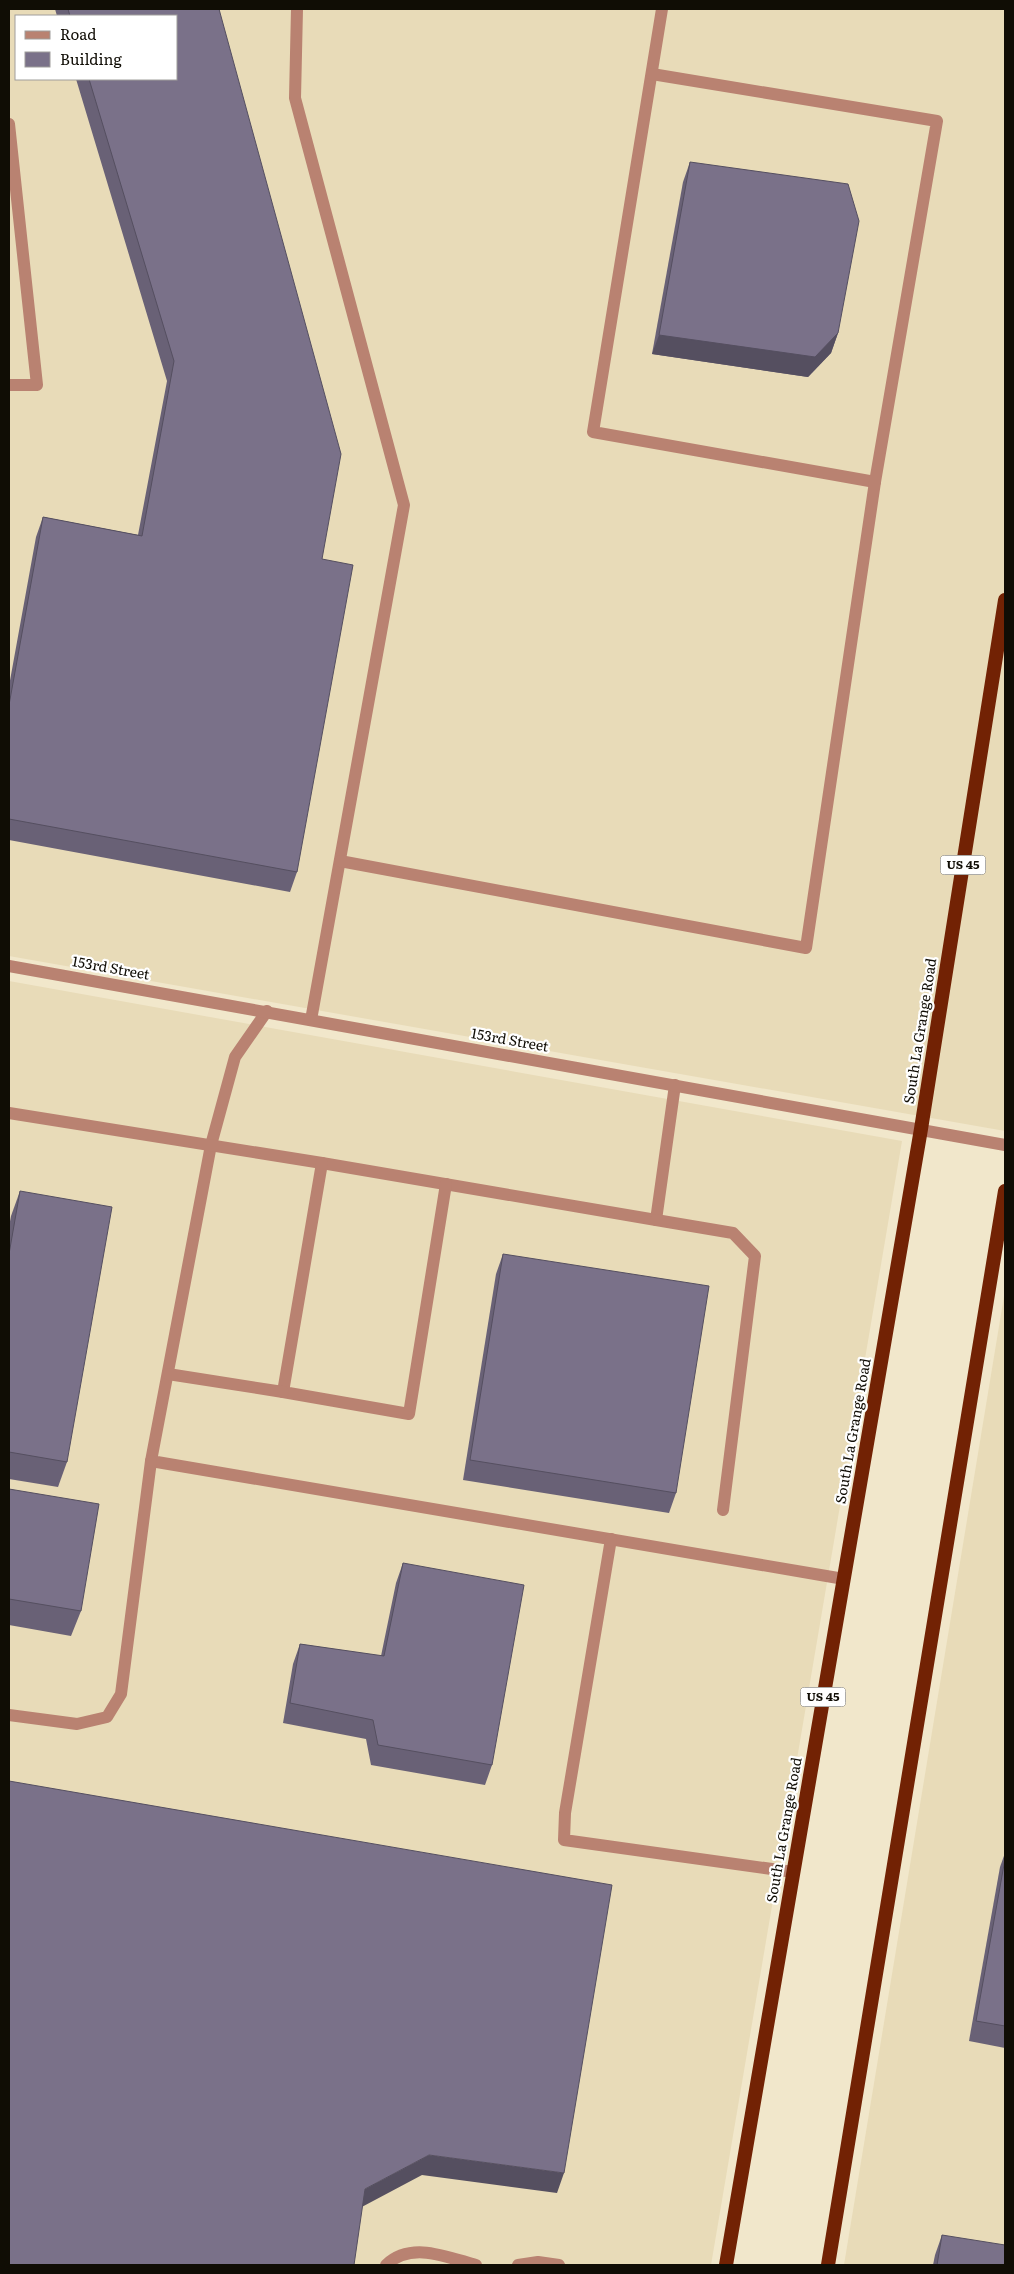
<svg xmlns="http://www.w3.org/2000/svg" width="1014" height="2274" viewBox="0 0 1014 2274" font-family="Literata,serif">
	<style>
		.built { fill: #e8dbb8; fill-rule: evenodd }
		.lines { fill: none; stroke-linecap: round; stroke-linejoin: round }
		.service { stroke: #b98271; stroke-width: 12 }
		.tertiary { stroke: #b98271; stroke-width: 12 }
		.trunk { stroke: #722204; stroke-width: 14 }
		.wall { fill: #696176 }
		.shaded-wall { fill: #554f60 }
		.building { fill: #7a7189; stroke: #554f60 }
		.labels { text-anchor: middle; stroke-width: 4.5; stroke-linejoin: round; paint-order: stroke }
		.shield { fill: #fff; stroke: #585650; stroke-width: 1 }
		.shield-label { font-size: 12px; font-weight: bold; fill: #100d05 }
		.street-label { font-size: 14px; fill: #100d05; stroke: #fff }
	</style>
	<rect width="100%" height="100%" fill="#f1e7cb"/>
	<!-- built -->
	<g class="built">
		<path d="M9,9H1005V1131L9,956ZM16,16H176V79H16Z"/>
		<path d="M9,981L902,1141L711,2265H9Z"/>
		<path d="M1005,1290V2265H844Z"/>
	</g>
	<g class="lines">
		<!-- service -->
		<g class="service">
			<path d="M297,9L295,98L404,505L311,1020"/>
			<path d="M662,9L593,432L875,482"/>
			<path d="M9,124L37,385H9"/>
			<path d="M340,861L806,948L875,482L937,121L652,74"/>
			<path d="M267,1011L235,1057L211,1145L151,1461L844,1579"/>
			<path d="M9,1113L322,1163L656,1220L675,1085"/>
			<path d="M322,1163L283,1392L409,1414L446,1184"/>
			<path d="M656,1220L733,1233L755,1256L723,1510"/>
			<path d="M168,1374L283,1392"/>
			<path d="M611,1539L565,1813L564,1840L793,1872"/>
			<path d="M9,1715L77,1724L107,1717L121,1694L151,1461"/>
			<path d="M386,2265C411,2241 447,2257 476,2265"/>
			<path d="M518,2265L538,2262L559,2265"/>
		</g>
		<!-- tertiary -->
		<path class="tertiary" d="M9,966L1005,1145"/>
		<!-- trunk -->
		<g class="trunk">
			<path d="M726,2265L921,1129L1005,600"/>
			<path d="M828,2265L1005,1191"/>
		</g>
	</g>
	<!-- wall -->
	<g class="wall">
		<path d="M55,9H219L322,559L297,872L290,892L9,840V686L36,537L43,517L138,535L167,381L76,79H176V16H57Z"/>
		<path d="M690,162L838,333L831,353L808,377L652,354L683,182Z"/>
		<path d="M20,1191L67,1462L58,1487L9,1479V1227L11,1216Z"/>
		<path d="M503,1254L676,1493L669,1513L463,1480L496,1274Z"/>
		<path d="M9,1489L81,1611L71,1636L9,1625Z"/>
		<path d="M403,1563L492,1765L485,1785L371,1765L366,1739L283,1723L293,1664L300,1644L381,1656L396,1583Z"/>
		<path d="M1005,1853V2048L969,2041L1000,1867Z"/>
		<path d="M942,2235L1005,2265H933L935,2255Z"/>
	</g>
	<!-- shaded-wall -->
	<g class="shaded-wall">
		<path d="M838,333L831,353L808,377L652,354L659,335Z"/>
		<path d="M429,2155L564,2173L557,2193L422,2175L358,2209L365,2189Z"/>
	</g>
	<!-- building -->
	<g class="building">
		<path d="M68,9H219L341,454L322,559L353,565L297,872L9,819V705L43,517L142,536L174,361L89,79H176V16H70Z"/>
		<path d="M690,162L848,184L859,221L838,333L815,357L659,335Z"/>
		<path d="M20,1191L112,1207L67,1462L9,1452V1254Z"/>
		<path d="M503,1254L709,1286L676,1493L470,1460Z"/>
		<path d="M9,1489L99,1504L81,1611L9,1599Z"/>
		<path d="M403,1563L524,1585L492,1765L378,1745L373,1720L290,1703L300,1644L384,1656Z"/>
		<path d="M9,1781L612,1885L564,2173L429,2155L365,2189L354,2265H9Z"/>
		<path d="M1005,1859V2026L976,2021Z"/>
		<path d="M942,2235L1005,2245V2265H937Z"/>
	</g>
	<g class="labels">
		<!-- shield labels -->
		<g class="shield">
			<rect x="940.5" y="855.5" width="45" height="19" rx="4"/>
			<rect x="800.5" y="1687.5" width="45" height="19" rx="4"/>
		</g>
		<g class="shield-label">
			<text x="963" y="869">US 45</text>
			<text x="823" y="1701">US 45</text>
		</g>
		<!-- street labels -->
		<g class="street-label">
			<text transform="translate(111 968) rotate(10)" y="5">153rd Street</text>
			<text transform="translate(920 1031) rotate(-81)" y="5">South La Grange Road</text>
			<text transform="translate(510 1040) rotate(10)" y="5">153rd Street</text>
			<text transform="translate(853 1431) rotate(-80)" y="5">South La Grange Road</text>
			<text transform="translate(784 1830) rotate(-80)" y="5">South La Grange Road</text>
		</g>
	</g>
	<!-- border -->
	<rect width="1014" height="2274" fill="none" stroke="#100d05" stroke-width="20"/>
	<!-- legend -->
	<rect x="15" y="15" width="162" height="65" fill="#ffffff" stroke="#9f9e9b"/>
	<rect x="25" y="31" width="25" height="8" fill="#b98271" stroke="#9f9e9b"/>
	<text x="60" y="40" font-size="15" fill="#100d05">Road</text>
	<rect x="25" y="52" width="25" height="15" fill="#7a7189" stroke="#9f9e9b"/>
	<text x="60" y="65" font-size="15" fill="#100d05">Building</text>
</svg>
